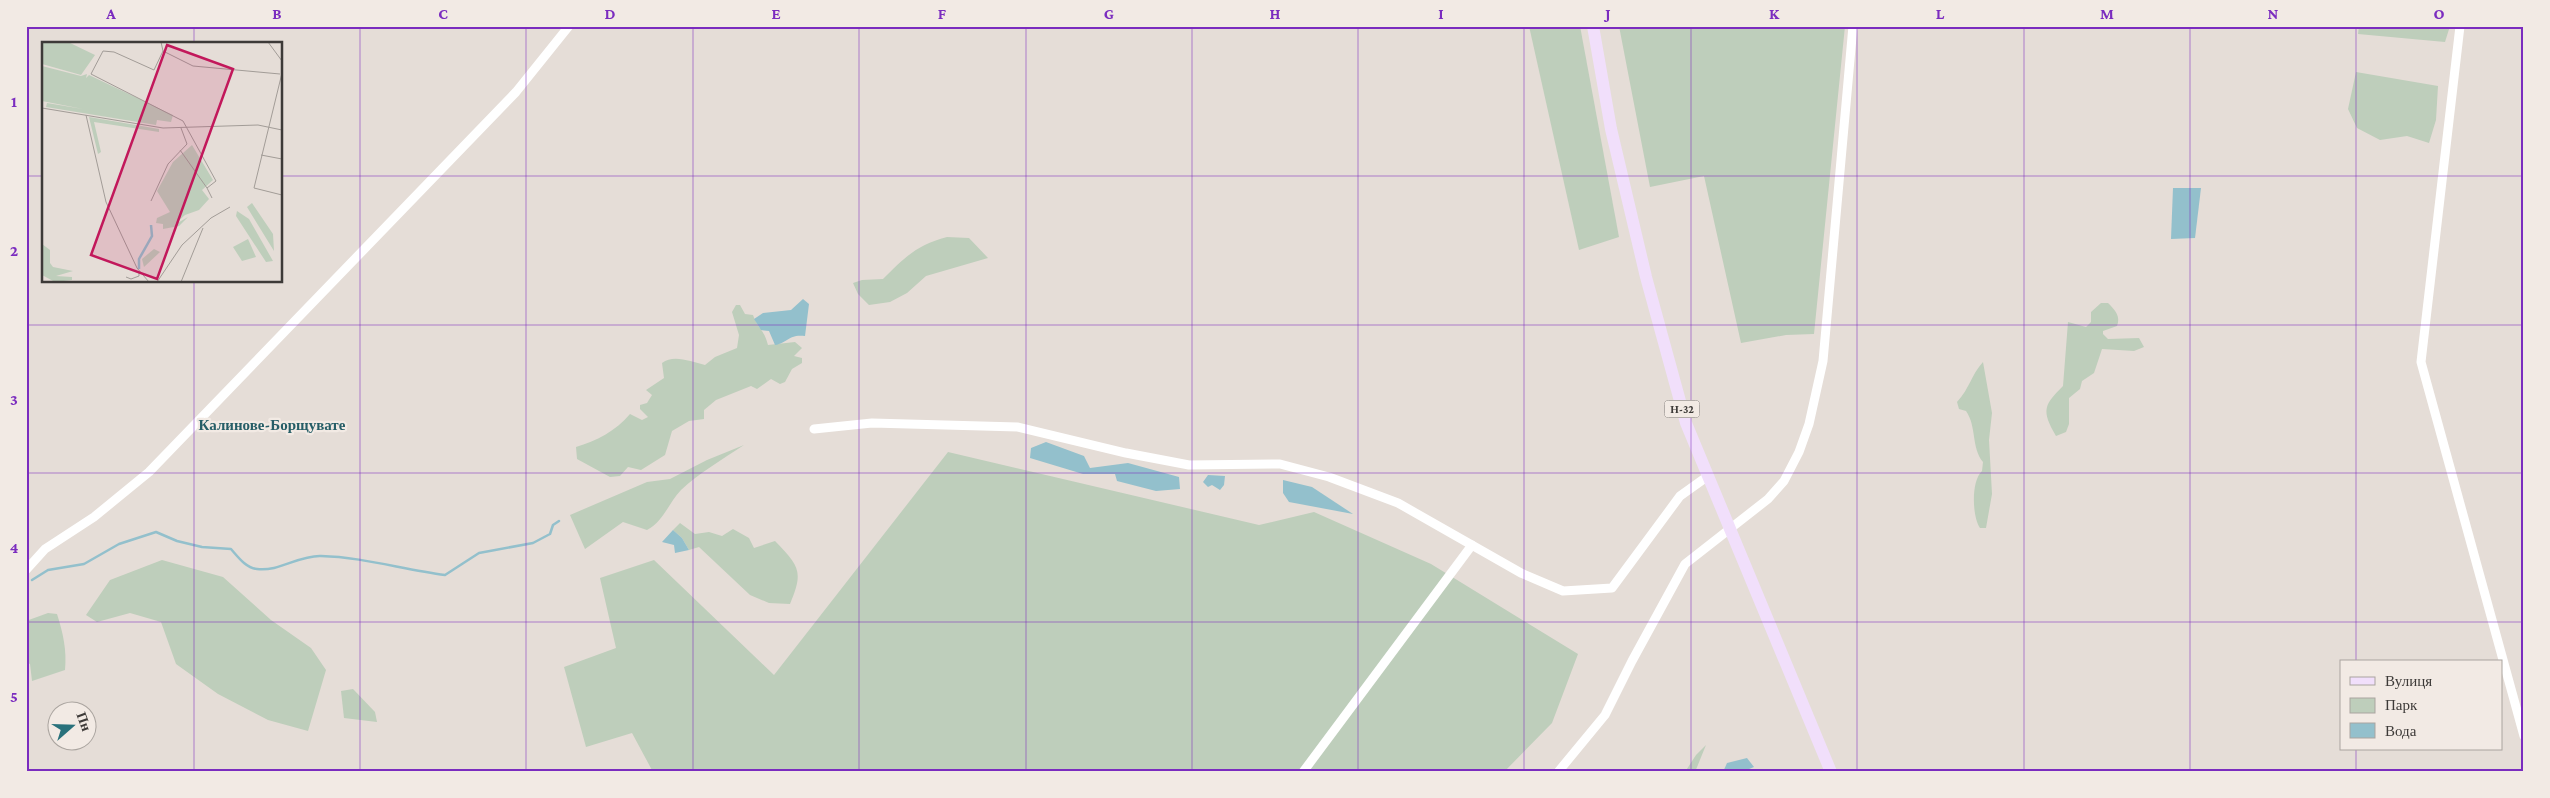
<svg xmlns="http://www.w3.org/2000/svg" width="2550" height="798" viewBox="0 0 2550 798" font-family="'Crimson Pro',serif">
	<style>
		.green { fill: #becebb }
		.water { fill: #93c0cc }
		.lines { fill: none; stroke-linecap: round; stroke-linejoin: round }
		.stream { stroke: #93c0cc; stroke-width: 2.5 }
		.street { stroke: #fff; stroke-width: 9 }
		.primary { stroke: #f1dffb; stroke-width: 12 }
		.grid { fill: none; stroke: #7b2cbf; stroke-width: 1; stroke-opacity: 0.55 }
		.labels { text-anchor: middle; stroke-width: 4.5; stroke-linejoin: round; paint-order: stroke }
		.shield { fill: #f2eae4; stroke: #736f6c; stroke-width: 1 }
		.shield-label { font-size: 11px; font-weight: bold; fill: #3d3a38 }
		.quarter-label { font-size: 15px; font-weight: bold; fill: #265e67; stroke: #f2eae4 }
		.inset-river { fill: none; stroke: #93c0cc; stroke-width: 2.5 }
		.inset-road { fill: none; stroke: #a29c97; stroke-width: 1 }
		.view { fill: #c2185b; fill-opacity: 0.15; stroke: #c2185b; stroke-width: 2.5 }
		.inset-edge { fill: none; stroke: #3d3a38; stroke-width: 2.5 }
		.neatline { fill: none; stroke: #7b2cbf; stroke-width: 2 }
		.grid-label { font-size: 16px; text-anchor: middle; font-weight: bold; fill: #7b2cbf }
	</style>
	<rect width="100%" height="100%" fill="#e5ddd7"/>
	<!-- green -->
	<g class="green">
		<path d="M1529,26H1580L1619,237L1579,250Z"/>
		<path d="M1619,26H1845L1814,334L1786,335L1741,343L1704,176L1650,187Z"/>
		<path d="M2359,26H2450L2445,42L2358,34Z"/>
		<path d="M2356,72L2438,86L2436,120L2429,143L2407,136L2380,140L2357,128L2348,109Z"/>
		<path d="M947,237L969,238L988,258L926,276L907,293L890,302L869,305L858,294L853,283L862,280L883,279C905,257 917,245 947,237Z"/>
		<path d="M2101,303H2108C2115,310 2121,316 2117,326L2103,331V334L2108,339L2139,338L2144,347L2134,351L2102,349L2094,373L2082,381L2080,389L2069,398V424L2066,432L2056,436C2041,410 2044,405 2063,386L2068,322L2086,327L2091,322V312Z"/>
		<path d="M736,305H740L745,314L753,315C758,329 764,329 768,345L795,342L802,348L794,356L802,358V363L792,369L785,382L780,384L771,379L757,389L751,386L716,400L704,410V419L689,421L672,431L665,455L641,470L628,467L620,476L610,477L577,459L576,447C596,441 616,431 630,414L642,420L648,417L640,409V405L647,403L652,395L646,390L664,378L662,363C674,354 691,362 705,365L715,357L737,348L739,335L732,312Z"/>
		<path d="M1983,362L1992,413L1989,440L1992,494L1986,528H1980C1972,516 1971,481 1982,471L1983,462C1971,447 1977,427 1966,411L1959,409L1957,402C1970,388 1971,375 1983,362Z"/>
		<path d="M744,445C723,459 699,473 681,490C668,504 663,522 647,530L623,522L585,549L570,515L647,482L670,479L707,460Z"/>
		<path d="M948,452L1259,525L1314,512L1431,564L1578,654L1552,723L1504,772H653L632,733L586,747L564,667L616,648L600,578L654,560L774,675Z"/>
		<path d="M680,523L695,534L709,532L722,536L733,529L749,538L754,548L775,541C799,566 804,571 790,604L769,603L750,595L699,547L689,550L682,538L673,530Z"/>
		<path d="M162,560L223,577L271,620L311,648L326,670L308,731L268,720L218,694L176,664L161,622L130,613L97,622L86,615L110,580Z"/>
		<path d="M48,613L57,614C63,633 67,650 65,670L32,681L30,664L26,662V621Z"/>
		<path d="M353,689L375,712L377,722L344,718L341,691Z"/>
		<path d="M1706,745L1695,772H1685L1696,755Z"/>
	</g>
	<!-- water -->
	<g class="water">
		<path d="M2173,188H2201L2195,238L2171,239Z"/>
		<path d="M803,299L809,304L805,336C788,334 788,343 775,345L769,331L761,330L754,319L763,313L791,310Z"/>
		<path d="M1046,442L1084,456L1090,468L1128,463L1179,477L1180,489L1156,491L1117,481L1115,474H1083L1030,458L1031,448Z"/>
		<path d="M1208,475L1225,476L1224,485L1220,490L1212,485L1208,487L1203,482Z"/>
		<path d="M1283,480L1312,487L1353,514L1289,502L1283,493Z"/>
		<path d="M673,530L682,538L689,550L675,553L674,545L662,542Z"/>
		<path d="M1747,758L1754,767L1742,772H1723L1727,763Z"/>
	</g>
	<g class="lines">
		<!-- stream -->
		<path class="stream" d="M32,580L48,570L84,564L119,544L156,532L177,541L202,547L231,549C238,557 246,568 257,569C279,572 299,555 321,556C363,557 404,570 445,575L479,553L533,543L550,534L553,525L559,521"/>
		<!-- street -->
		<g class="street">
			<path d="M2460,26L2421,362L2524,736"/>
			<path d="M814,429L872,423L1018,427L1126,453L1189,465L1280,464L1329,477L1398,503L1521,573L1563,591L1612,588L1680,496L1708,476"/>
			<path d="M26,570L45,549L94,517L149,472L516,92L569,26"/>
			<path d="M1303,772L1472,545"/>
			<path d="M1558,772L1605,715L1632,661L1685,564L1768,499L1784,481L1799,452L1809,424L1823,361L1853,26"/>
		</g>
		<!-- primary -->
		<path class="primary" d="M1593,26L1611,129L1646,277L1686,423L1831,772"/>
	</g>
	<!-- grid -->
	<path class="grid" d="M194,26V44M360,26V772M526,26V772M693,26V772M859,26V772M1026,26V772M1192,26V772M1358,26V772M1524,26V772M1691,26V772M1857,26V772M2024,26V772M2190,26V772M2356,26V662M26,176H44M281,176H2524M194,281V772M26,325H2524M26,473H2524M26,622H2524M2356,749V772"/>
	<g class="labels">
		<!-- shield labels -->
		<rect class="shield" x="1664.5" y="400.5" width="35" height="17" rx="4"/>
		<g class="shield-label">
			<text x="1682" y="413">Н-32</text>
		</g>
		<!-- quarter labels -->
		<g class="quarter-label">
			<text x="272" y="430">Калинове-Борщувате</text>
		</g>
	</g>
	<!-- overview -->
	<g transform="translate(42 42)">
		<rect width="240" height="240" fill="#e5ddd7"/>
		<path d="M0,0H26L53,13L39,33L0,22ZM0,24L39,34L45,32L44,36L47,33L131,73L129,80L115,78L114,83L4,65L5,61L41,67L0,59ZM47,75L117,87V90L52,80L59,110L56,112ZM150,103L171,138L160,148L167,157L157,168L143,173L132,183L146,175L137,184L121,187V182L114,181L115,176L128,170L115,149L131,120ZM210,161L231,192L232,209L205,165ZM195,169L207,177L231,219L224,220L194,174ZM206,197L214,215L200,219L191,205ZM0,202L8,208V221L11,225L31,229L14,234L30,235V238L13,240L0,233ZM112,207L118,210L102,225L100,217Z" fill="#becebb"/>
		<path class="inset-river" d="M97,227V217L110,194L109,183"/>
		<path class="inset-road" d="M119,0L121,9L151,24L238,32M226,0L240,19M121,9L112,28L72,10L61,9L49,32L141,79L174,139L165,146L170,156M240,31L212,146L240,153M0,66L121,86L216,83L240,88M44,73L64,160L95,226L107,240M138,108L165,146M219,113L240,117M109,159L126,122L145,102L139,86M84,235L89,237L97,234V230M115,240L140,203L169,176L188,165M139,240L161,186"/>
		<path class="view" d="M125,3L191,27L115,237L49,213Z"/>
		<rect width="240" height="240" class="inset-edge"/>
	</g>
	<!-- border -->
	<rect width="2550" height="798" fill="none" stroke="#f2eae4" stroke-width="55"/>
	<!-- legend -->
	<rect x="2340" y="660" width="162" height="90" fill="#f2eae4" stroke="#aaa49f"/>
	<rect x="2350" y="677" width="25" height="8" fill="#f1dffb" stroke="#aaa49f"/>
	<text x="2385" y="686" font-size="15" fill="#3d3a38">Вулиця</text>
	<rect x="2350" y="698" width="25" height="15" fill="#becebb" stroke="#aaa49f"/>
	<text x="2385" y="710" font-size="15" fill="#3d3a38">Парк</text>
	<rect x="2350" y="723" width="25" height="15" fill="#93c0cc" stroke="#aaa49f"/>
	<text x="2385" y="736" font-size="15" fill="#3d3a38">Вода</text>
	<!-- north arrow -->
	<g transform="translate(72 726) rotate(70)"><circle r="24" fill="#f2eae4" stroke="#aaa49f"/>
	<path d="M0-4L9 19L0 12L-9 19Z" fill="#29717b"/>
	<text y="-8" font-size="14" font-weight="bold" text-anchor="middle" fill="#3d3a38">Пн</text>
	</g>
	<rect x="28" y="28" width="2494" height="742" class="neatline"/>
	<g class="grid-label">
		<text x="111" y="19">A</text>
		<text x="277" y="19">B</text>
		<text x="443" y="19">C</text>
		<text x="610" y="19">D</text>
		<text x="776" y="19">E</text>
		<text x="942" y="19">F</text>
		<text x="1109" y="19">G</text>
		<text x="1275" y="19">H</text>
		<text x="1441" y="19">I</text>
		<text x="1608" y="19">J</text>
		<text x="1774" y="19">K</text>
		<text x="1940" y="19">L</text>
		<text x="2107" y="19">M</text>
		<text x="2273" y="19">N</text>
		<text x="2439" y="19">O</text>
		<text x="14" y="107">1</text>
		<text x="14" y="256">2</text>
		<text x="14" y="405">3</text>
		<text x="14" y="553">4</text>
		<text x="14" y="702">5</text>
	</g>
</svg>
